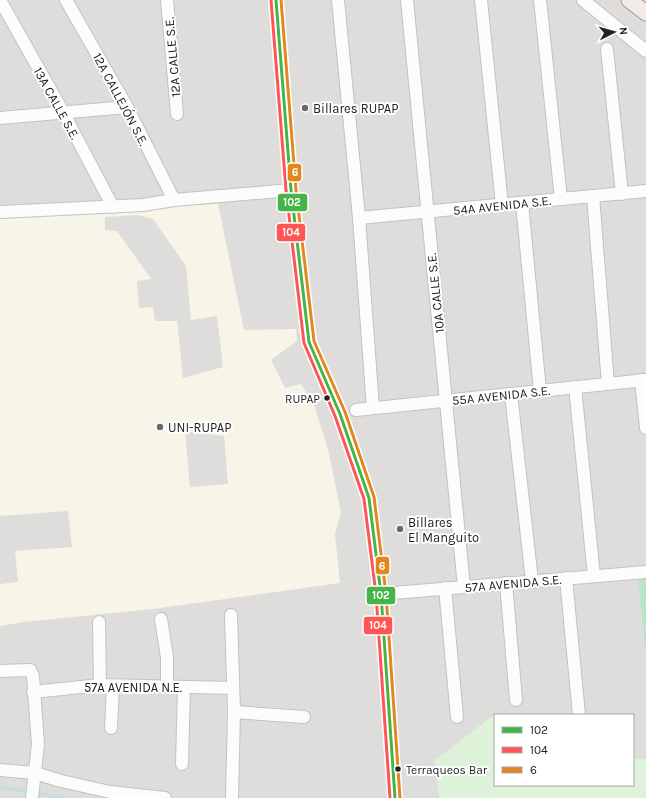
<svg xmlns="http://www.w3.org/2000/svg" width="646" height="798" viewBox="0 0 646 798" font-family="Karla,sans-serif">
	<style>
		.residential { fill: #dfdddc; fill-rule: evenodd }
		.education { fill: #f7f4e8 }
		.religious { fill: #dedddc }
		.park { fill: #ddf2d9 }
		.pitch { fill: #b9e3ca }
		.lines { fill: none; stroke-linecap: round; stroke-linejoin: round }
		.stream { stroke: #c1dfe0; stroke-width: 3.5 }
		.minor-casing { stroke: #c3c2c1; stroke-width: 14 }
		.major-casing { stroke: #a59788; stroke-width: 17 }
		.minor { stroke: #fdfcfc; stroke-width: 12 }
		.major { stroke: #f2ebe8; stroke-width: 15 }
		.bus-1-casing { stroke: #fff; stroke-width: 6 }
		.bus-2-casing { stroke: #fff; stroke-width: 6 }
		.bus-3-casing { stroke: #fff; stroke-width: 6 }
		.bus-1 { stroke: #45b549; stroke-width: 3 }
		.bus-2 { stroke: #f55; stroke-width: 3 }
		.bus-3 { stroke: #e2871f; stroke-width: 3 }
		.poi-dot { fill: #6a6968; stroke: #fff; stroke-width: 1.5 }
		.bus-dot { fill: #222; stroke: #fff; stroke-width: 1.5 }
		.labels { text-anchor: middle; stroke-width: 4; stroke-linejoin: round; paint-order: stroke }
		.bus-label { font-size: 12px; fill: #222; stroke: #fff; text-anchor: end }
		.street-label { font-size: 13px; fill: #222; stroke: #fff }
		.poi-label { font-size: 13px; fill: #222; stroke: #fff; text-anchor: start }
		.line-badge { stroke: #fff; stroke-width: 1.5 }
		.badge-label { font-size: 11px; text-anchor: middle; font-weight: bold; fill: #fff }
	</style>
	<rect width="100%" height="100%" fill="#efedeb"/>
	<!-- residential -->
	<path class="residential" d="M0,0H646V798H0ZM495,715H633V785H495Z"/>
	<!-- education -->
	<path class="education" d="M218,204L244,330L296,329L297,341L271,360L285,388L301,384L314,405L328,449L341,512L335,534L340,583L153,609L24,622L0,626V214Z"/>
	<!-- religious -->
	<g class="religious">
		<path d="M137,215L153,219L186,266L191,320L217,316L223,367L183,378L177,321H155L153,307L139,308L137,281L151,279L117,231L105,230V217Z"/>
		<path d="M185,431L224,436L228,484L190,487Z"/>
		<path d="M68,511L72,547L15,551L18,582L0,584V516Z"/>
	</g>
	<!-- park -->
	<path class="park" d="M494,715H497H495V785H633V759H646V798H439L435,760Z"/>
	<!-- pitch -->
	<path class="pitch" d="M646,577V654L638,578Z"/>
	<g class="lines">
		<!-- stream -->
		<path class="stream" d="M0,787L65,798"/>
		<!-- minor casing -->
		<g class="minor-casing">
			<g id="minor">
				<path d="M0,0L63,112L113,207"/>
				<path d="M66,0L127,107L174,200"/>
				<path d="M167,0L177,114"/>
				<path d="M276,0L291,190L309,342L340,414L369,498L381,594L395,798"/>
				<path d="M338,0L359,218L373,408"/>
				<path d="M407,0L464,587"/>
				<path d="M481,0L502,205"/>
				<path d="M540,0L561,199"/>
				<path d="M583,0L646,51"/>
				<path d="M607,49L622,194"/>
				<path d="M0,118L127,107"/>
				<path d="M593,196L608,384"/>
				<path d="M522,203L540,391"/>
				<path d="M0,212L143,205L174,200L291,190"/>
				<path d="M359,218L646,191"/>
				<path d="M641,380L646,428"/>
				<path d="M575,387L594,576"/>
				<path d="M511,394L532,581"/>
				<path d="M356,410L646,380"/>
				<path d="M566,578L579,715"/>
				<path d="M506,583L516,700"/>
				<path d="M445,588L457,717"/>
				<path d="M381,594L646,572"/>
				<path d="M231,615L234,712L232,798"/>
				<path d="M161,619L167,657V687"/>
				<path d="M99,622L100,685"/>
				<path d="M0,671L30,670L33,676L38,744L32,798"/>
				<path d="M33,692L100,685L233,688"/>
				<path d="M234,712L304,717"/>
				<path d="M111,728L113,686"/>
				<path d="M182,764L184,687"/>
				<path d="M0,770L35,773L61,781L110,792L165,798"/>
			</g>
		</g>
		<!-- major casing -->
		<g class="major-casing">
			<path id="major" d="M629,0L646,13"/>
		</g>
		<!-- minor -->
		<use href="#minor" class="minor"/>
		<!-- major -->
		<use href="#major" class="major"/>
		<!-- bus-1 casing -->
		<g class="bus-1-casing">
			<path id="bus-1" d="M276,0L291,190L309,342L340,414L369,498L381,594L395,798"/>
		</g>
		<!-- bus-2 casing -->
		<g class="bus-2-casing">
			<path id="bus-2" d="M271,0L286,190L304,343L335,416L364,499L376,594L390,798"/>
		</g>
		<!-- bus-3 casing -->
		<g class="bus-3-casing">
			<path id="bus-3" d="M281,0L296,190L314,341L345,412L374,497L386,594L400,798"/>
		</g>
		<!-- bus-1 -->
		<use href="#bus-1" class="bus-1"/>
		<!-- bus-2 -->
		<use href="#bus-2" class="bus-2"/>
		<!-- bus-3 -->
		<use href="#bus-3" class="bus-3"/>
	</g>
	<!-- markers -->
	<g class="poi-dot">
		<circle cx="305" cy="108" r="4"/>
		<circle cx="160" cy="427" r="4"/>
		<circle cx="400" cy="529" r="4"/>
	</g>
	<g class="bus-dot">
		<circle cx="327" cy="398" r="3.5"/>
		<circle cx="398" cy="769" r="3.5"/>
	</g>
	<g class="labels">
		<!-- bus labels -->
		<g class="bus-label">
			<text x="320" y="403">RUPAP</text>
			<text x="406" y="774" text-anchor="start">Terraqueos Bar</text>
		</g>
		<!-- street labels -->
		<g class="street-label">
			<text transform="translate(172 57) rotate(-95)" y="5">12A CALLE S.E.</text>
			<text transform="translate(121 99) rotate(62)" y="5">12A CALLEJÓN S.E.</text>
			<text transform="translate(57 103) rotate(61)" y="5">13A CALLE S.E.</text>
			<text transform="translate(502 205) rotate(-6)" y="5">54A AVENIDA S.E.</text>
			<text transform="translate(435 293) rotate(-96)" y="5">10A CALLE S.E.</text>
			<text transform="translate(501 395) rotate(-6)" y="5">55A AVENIDA S.E.</text>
			<text transform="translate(513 583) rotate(-5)" y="5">57A AVENIDA S.E.</text>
			<text x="133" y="692">57A AVENIDA N.E.</text>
		</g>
		<!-- poi labels -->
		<g class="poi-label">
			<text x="313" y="113">Billares RUPAP</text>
			<text x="168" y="432">UNI-RUPAP</text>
			<text x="408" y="527">Billares<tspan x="408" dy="15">El Manguito</tspan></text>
		</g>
	</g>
	<g class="line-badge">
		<rect x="287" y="163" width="15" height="19" rx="4" fill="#e2871f"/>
		<rect x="277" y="193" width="31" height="19" rx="4" fill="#45b549"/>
		<rect x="276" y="223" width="30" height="19" rx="4" fill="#f55"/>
		<rect x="375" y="556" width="15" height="19" rx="4" fill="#e2871f"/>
		<rect x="366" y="586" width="30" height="19" rx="4" fill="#45b549"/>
		<rect x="363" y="616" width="30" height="19" rx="4" fill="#f55"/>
	</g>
	<g class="badge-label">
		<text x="295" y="176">6</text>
		<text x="292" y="206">102</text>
		<text x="291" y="236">104</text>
		<text x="382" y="570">6</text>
		<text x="381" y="599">102</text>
		<text x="378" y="629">104</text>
	</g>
	<!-- legend -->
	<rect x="494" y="714" width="140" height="72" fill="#ffffff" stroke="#a7a7a7"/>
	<rect x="502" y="727" width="20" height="6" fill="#45b549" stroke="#a7a7a7"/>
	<text x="530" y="734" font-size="12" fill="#222222">102</text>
	<rect x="502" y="747" width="20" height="6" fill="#ff5555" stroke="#a7a7a7"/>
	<text x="530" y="754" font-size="12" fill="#222222">104</text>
	<rect x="502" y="767" width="20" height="6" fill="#e2871f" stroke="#a7a7a7"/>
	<text x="530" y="774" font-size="12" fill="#222222">6</text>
	<!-- north arrow -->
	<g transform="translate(614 32) rotate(84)" stroke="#ffffff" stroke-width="3" paint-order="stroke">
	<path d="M0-3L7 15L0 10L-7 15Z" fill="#222222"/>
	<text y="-6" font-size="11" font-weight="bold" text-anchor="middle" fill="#222222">N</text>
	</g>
</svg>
